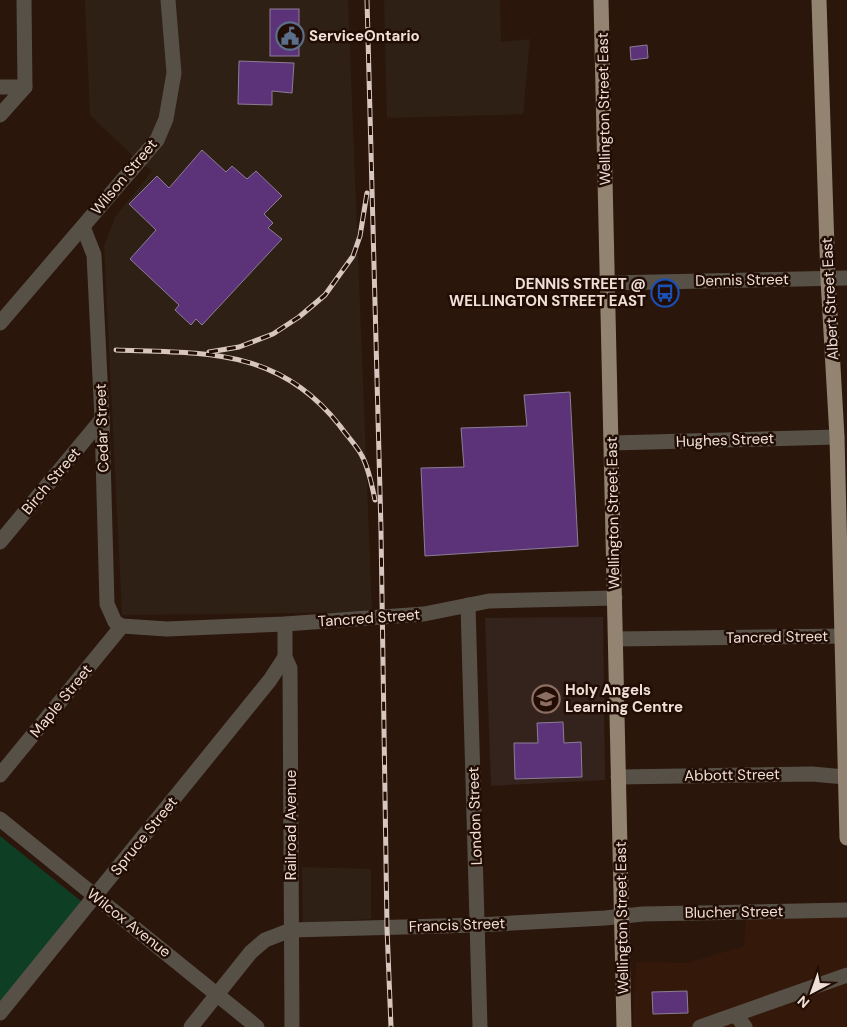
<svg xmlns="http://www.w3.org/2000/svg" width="847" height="1027" viewBox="0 0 847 1027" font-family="'DM Sans',sans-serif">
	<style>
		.built { fill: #34190a }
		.industrial { fill: #2e2014 }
		.education { fill: #34221c }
		.green { fill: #0e3f25 }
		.building { fill: #5c3378; stroke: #8b7e96 }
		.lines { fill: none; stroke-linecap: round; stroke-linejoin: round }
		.minor { stroke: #575047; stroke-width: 15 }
		.major { stroke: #928471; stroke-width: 15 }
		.rail-casing { stroke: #d6c6be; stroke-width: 5 }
		.rail { stroke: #210d04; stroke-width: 3; stroke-dasharray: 9; stroke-linecap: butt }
		.labels { text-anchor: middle; stroke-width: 5; stroke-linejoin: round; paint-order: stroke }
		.poi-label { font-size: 15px; font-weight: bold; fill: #eedfd7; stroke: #210d04; text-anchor: start }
		.street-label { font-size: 15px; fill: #eedfd7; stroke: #210d04 }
	</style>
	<rect width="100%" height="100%" fill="#2b160b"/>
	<!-- built -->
	<path class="built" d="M847,909V1027H633L636,962L687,963L744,946L746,920L817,916Z"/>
	<!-- industrial -->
	<g class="industrial">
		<path d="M85,0H348L372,612L122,615L104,246L115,217L152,171L133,156L90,115Z"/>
		<path d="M384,0H500L501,42L530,39L523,114L387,118Z"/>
		<path d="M302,867L371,869V919L303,923Z"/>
	</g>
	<!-- education -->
	<path class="education" d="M603,617L605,780L491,786L485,618Z"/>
	<!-- green -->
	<path class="green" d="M0,836L82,902L0,1002Z"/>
	<!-- building -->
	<g class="building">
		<rect x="270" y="9" width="29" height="47"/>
		<path d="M647,45L648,58L631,60L630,47Z"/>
		<path d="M239,61L294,63L292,93L272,91V105L238,104Z"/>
		<path d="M202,150L226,172L232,166L247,179L256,171L282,196L264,214L273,223L268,228L282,239L202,325L196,319L191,325L175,310L179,305L130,259L156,230L129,204L157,176L169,188Z"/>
		<path d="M570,392L578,546L425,556L421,468L464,467L461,428L527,426L524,395Z"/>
		<path d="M563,722L564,743L581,742L582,777L515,779L514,743H538L537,723Z"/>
		<path d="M687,991L688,1013L653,1014L652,992Z"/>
	</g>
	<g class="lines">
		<!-- minor -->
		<g class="minor">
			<path d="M0,87H25"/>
			<path d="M0,115L25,87L24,0"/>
			<path d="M83,227L94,255L102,419L107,604L115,622L122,626L167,629L285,624L424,614L489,601L615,598"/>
			<path d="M607,283L847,278"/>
			<path d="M0,323L157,140L166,119L174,73L168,0"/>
			<path d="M612,443L837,437"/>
			<path d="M0,542L102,419"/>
			<path d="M468,605L480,1027"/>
			<path d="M285,624V657L290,668L292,1027"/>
			<path d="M616,639L847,636"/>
			<path d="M0,775L122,626"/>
			<path d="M618,777L812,774L845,777"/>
			<path d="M0,819L257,1027"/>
			<path d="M0,1013L270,680L285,657"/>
			<path d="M736,1015L745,1027"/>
			<path d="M191,1027L251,952L265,940L291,930L478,925L605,918L643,914L847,910"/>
			<path d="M700,1027L847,975"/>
		</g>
		<!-- major -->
		<g class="major">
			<path d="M601,0L624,1027"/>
			<path d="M819,0L828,279L837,437L847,838"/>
		</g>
		<!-- rail casing -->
		<g class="rail-casing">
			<g id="rail">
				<path d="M367,0L381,530L387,928L391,1027"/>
				<path d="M116,350C206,353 279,348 340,426C347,436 357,446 362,456C369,469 372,486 375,500"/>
				<path d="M209,352L239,347L273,334L299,317L325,295L353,256L360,236L367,193"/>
			</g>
		</g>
		<!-- rail -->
		<use href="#rail" class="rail"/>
	</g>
	<!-- icons -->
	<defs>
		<g id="civic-ring" transform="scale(1.4375)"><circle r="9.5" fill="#210d04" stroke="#5c6f8a" stroke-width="1.5"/><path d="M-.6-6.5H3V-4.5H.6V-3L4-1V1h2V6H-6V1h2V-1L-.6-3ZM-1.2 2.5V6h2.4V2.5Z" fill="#5c6f8a"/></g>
		<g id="bus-ring" transform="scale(1.4375)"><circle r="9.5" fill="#210d04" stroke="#1a4fb4" stroke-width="1.5"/><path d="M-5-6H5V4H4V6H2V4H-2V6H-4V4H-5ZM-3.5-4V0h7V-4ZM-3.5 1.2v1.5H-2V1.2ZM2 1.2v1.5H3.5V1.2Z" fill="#1a4fb4"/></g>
		<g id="school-ring" transform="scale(1.4375)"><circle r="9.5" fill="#210d04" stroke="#8d6e63" stroke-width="1.5"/><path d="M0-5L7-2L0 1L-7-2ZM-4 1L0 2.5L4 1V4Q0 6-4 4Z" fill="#8d6e63"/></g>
	</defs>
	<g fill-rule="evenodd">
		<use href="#civic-ring" x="290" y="36"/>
		<use href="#bus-ring" x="665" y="293"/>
		<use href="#school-ring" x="546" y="699"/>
	</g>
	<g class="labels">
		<!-- poi labels -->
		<g class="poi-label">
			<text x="309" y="41">ServiceOntario</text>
			<text x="646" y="289" text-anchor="end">DENNIS STREET @<tspan x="646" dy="17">WELLINGTON STREET EAST</tspan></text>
			<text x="565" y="695">Holy Angels<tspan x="565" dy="17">Learning Centre</tspan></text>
		</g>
		<!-- street labels -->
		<g class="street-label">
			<text transform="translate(604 109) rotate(-91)" y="5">Wellington Street East</text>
			<text transform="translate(124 177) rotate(-50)" y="5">Wilson Street</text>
			<text transform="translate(742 280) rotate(-1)" y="5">Dennis Street</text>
			<text transform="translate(830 299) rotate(-93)" y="5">Albert Street East</text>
			<text transform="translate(102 428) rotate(-92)" y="5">Cedar Street</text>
			<text transform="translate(725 440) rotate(-2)" y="5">Hughes Street</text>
			<text transform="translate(51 481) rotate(-50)" y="5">Birch Street</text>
			<text transform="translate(613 513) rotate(-91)" y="5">Wellington Street East</text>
			<text transform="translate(369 618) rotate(-4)" y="5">Tancred Street</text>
			<text transform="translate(777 637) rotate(-1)" y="5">Tancred Street</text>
			<text transform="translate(61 701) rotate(-51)" y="5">Maple Street</text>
			<text transform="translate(732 775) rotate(-1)" y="5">Abbott Street</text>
			<text transform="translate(475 816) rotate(-92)" y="5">London Street</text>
			<text transform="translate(291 825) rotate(-90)" y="5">Railroad Avenue</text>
			<text transform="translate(144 836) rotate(-51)" y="5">Spruce Street</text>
			<text transform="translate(734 912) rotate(-1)" y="5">Blucher Street</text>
			<text transform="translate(622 918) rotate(-91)" y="5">Wellington Street East</text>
			<text transform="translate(129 923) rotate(38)" y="5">Wilcox Avenue</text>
			<text transform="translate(457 925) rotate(-2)" y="5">Francis Street</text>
		</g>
	</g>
	<!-- north arrow -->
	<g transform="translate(812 992) rotate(221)" stroke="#210d04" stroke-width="4" paint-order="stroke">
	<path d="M0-4L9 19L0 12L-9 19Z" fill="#eedfd7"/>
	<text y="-8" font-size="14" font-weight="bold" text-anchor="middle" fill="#eedfd7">N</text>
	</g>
</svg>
